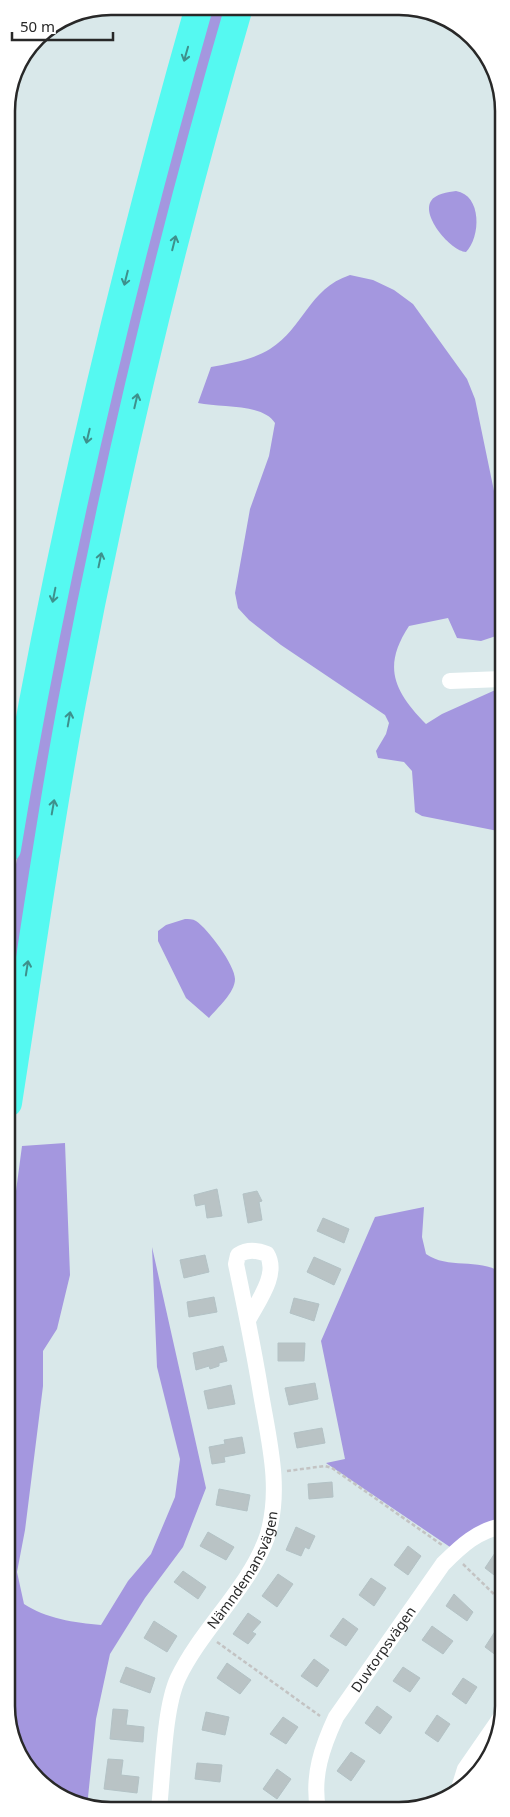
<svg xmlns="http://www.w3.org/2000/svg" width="510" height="1817" viewBox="0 0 510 1817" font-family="'Noto Sans',sans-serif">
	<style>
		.green { fill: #a497df }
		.building { fill: #b9c3c5; stroke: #b3c2c5 }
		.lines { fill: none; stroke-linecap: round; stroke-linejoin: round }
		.path { stroke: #c3c3c3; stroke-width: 2.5; stroke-dasharray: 4 2.5; stroke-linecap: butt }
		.street { stroke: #fff; stroke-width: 16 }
		.highway { stroke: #55f9f1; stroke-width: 28 }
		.oneway { stroke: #3e908c }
		.labels { text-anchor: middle; stroke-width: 4; stroke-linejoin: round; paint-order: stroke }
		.street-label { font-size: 14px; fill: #282828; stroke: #fff }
		.rim { fill: none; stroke: #282828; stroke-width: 2.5 }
	</style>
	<rect width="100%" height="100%" fill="#d9e8ea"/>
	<!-- green -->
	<g class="green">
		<path d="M210,7H230L7,1038V918L44,696L114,370Z"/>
		<path d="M39,36L15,91L7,103L14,71Z"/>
		<path d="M456,191C482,195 481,237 466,252C451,251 421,216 431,201C435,194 448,192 456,191Z"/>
		<path d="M350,275L373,280L394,290L413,304L467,379L475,399L494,491L502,505V634L481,641L457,638L448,618L409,626C382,667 394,691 426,724L442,714L502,687L503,832L422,816L415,812L412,771L404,762L378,758L376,751L386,734L389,723L385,715L281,645L249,620L238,608L235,593L250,509L269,456L275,423C263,403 220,408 198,403L211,367C231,363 252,360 270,349C304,328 308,289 350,275Z"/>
		<path d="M185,919C188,919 193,919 196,921C208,929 235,965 235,979C235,993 217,1008 209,1018L186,998L158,941V931L166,925Z"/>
		<path d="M65,1143L70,1275L57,1329L43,1351V1386L25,1530L17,1572L24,1604C45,1618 75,1623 101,1625L128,1581L151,1554L175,1497L180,1459L157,1367L152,1247L206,1488L183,1547L145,1598L110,1654L96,1719L87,1807L37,1780L8,1726V1251L22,1146Z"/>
		<path d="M424,1207L422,1237L426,1254C448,1270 482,1257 503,1274V1520L450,1547L326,1463L345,1459L321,1341L375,1217Z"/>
	</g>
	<!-- building -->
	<g class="building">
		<path d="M217,1189L222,1216L207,1218L205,1204L196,1206L194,1195Z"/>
		<path d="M257,1191L262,1201L259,1202L262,1220L248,1223L243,1194Z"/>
		<path d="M323,1218L349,1229L344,1243L317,1231Z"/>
		<path d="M205,1255L209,1272L184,1278L180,1260Z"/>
		<path d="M314,1257L341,1269L334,1285L307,1272Z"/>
		<path d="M214,1297L217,1312L189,1317L187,1302Z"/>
		<path d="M294,1298L319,1304L314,1321L290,1313Z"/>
		<path d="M278,1343H305L304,1361H278Z"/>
		<path d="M223,1346L227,1361L219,1363V1366L210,1369L209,1366L196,1370L193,1353Z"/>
		<path d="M315,1383L318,1399L289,1405L285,1388Z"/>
		<path d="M231,1385L235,1404L208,1409L204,1391Z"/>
		<path d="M322,1428L325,1443L297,1448L294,1433Z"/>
		<path d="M242,1437L245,1453L224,1457L225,1462L212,1464L209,1447L225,1444L224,1440Z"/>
		<path d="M332,1482L333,1497L309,1499L308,1484Z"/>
		<path d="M219,1489L250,1495L247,1511L216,1505Z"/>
		<path d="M296,1527L315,1536L309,1549L305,1547L301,1556L286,1550Z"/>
		<path d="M208,1532L234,1547L226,1560L200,1546Z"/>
		<path d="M503,1541V1571L498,1578L485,1568Z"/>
		<path d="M408,1546L421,1556L408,1575L394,1565Z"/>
		<path d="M183,1571L206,1587L198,1599L174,1582Z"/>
		<path d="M278,1574L293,1584L277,1607L262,1596Z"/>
		<path d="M371,1578L386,1588L374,1606L359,1595Z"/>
		<path d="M454,1594L473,1612L467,1621L446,1606Z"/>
		<path d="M248,1613L261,1622L252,1632L256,1634L248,1644L233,1634Z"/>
		<path d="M343,1618L358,1629L346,1646L330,1636Z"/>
		<path d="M503,1619V1647L497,1656L485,1647Z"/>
		<path d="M154,1621L177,1636L167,1652L144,1638Z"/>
		<path d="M432,1626L453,1641L443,1654L422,1640Z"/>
		<path d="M314,1659L329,1670L317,1687L301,1676Z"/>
		<path d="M227,1663L251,1680L240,1694L217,1678Z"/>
		<path d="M126,1667L155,1678L150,1693L120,1682Z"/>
		<path d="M403,1667L420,1678L410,1692L393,1681Z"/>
		<path d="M463,1678L477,1687L466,1704L452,1694Z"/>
		<path d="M377,1706L392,1717L380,1734L365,1723Z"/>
		<path d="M113,1709L128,1710L126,1725L144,1727L143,1742L110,1739Z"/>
		<path d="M206,1712L229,1717L225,1735L202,1730Z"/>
		<path d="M437,1715L450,1724L438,1742L425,1733Z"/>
		<path d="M283,1717L298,1727L286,1744L270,1734Z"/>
		<path d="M351,1752L365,1761L351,1781L337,1771Z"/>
		<path d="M108,1759L123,1760L121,1775L139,1777L137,1793L104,1789Z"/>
		<path d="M197,1763L222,1765L220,1782L195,1779Z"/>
		<path d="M277,1769L291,1779L277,1799L263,1789Z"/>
	</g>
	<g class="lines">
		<!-- path -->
		<g class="path">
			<path d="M287,1471L325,1466L332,1468L442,1545"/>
			<path d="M463,1564L503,1603"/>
			<path d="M217,1642L320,1716"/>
		</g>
		<!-- street -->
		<g class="street">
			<path d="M450,681L502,679"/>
			<path d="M460,1785L465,1769L503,1714"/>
			<path id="s1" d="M159,1809C163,1773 164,1708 178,1678C202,1628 249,1588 267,1537C282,1490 269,1441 261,1394C254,1350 245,1307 236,1264L238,1255C248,1249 256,1250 267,1254C279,1274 258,1301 248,1320"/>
			<path id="s2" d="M318,1809C312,1776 322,1747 336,1717L443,1564C461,1546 478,1530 503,1526"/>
		</g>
		<!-- highway -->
		<g class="highway">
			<path d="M7,849C54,564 120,284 199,7"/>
			<path d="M8,1103C29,969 47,835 72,702C116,468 172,236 239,7"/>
		</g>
	</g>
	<!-- one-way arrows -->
	<defs><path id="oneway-shaft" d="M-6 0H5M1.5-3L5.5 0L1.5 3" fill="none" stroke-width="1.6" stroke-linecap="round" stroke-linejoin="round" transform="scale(1.25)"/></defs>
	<g class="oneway">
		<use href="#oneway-shaft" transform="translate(186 54) rotate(106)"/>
		<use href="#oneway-shaft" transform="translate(174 243) rotate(-76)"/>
		<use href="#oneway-shaft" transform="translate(126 278) rotate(104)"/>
		<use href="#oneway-shaft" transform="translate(136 401) rotate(-77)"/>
		<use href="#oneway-shaft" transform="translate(88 436) rotate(103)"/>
		<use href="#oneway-shaft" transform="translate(100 560) rotate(-78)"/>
		<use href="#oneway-shaft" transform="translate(54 595) rotate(101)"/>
		<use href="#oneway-shaft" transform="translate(69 719) rotate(-80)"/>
		<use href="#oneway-shaft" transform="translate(53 807) rotate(-80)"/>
		<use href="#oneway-shaft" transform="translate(27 968) rotate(-81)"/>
	</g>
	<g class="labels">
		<!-- street labels -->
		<g class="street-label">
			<text dy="5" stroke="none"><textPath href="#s1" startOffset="260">Nämndemansvägen</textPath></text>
			<text dy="5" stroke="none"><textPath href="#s2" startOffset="178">Duvtorpsvägen</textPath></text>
		</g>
	</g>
	<!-- crop -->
	<path d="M0 0H510V1817H0ZM111 15H399A96 96 0 0 1 495 111V1706A96 96 0 0 1 399 1802H111A96 96 0 0 1 15 1706V111A96 96 0 0 1 111 15Z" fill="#fff" fill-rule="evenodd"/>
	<path class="rim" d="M111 15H399A96 96 0 0 1 495 111V1706A96 96 0 0 1 399 1802H111A96 96 0 0 1 15 1706V111A96 96 0 0 1 111 15Z"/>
	<!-- scale -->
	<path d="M12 32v8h101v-8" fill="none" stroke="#282828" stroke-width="2.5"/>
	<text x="20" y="32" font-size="15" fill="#282828" stroke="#ffffff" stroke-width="4" paint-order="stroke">50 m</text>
</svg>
